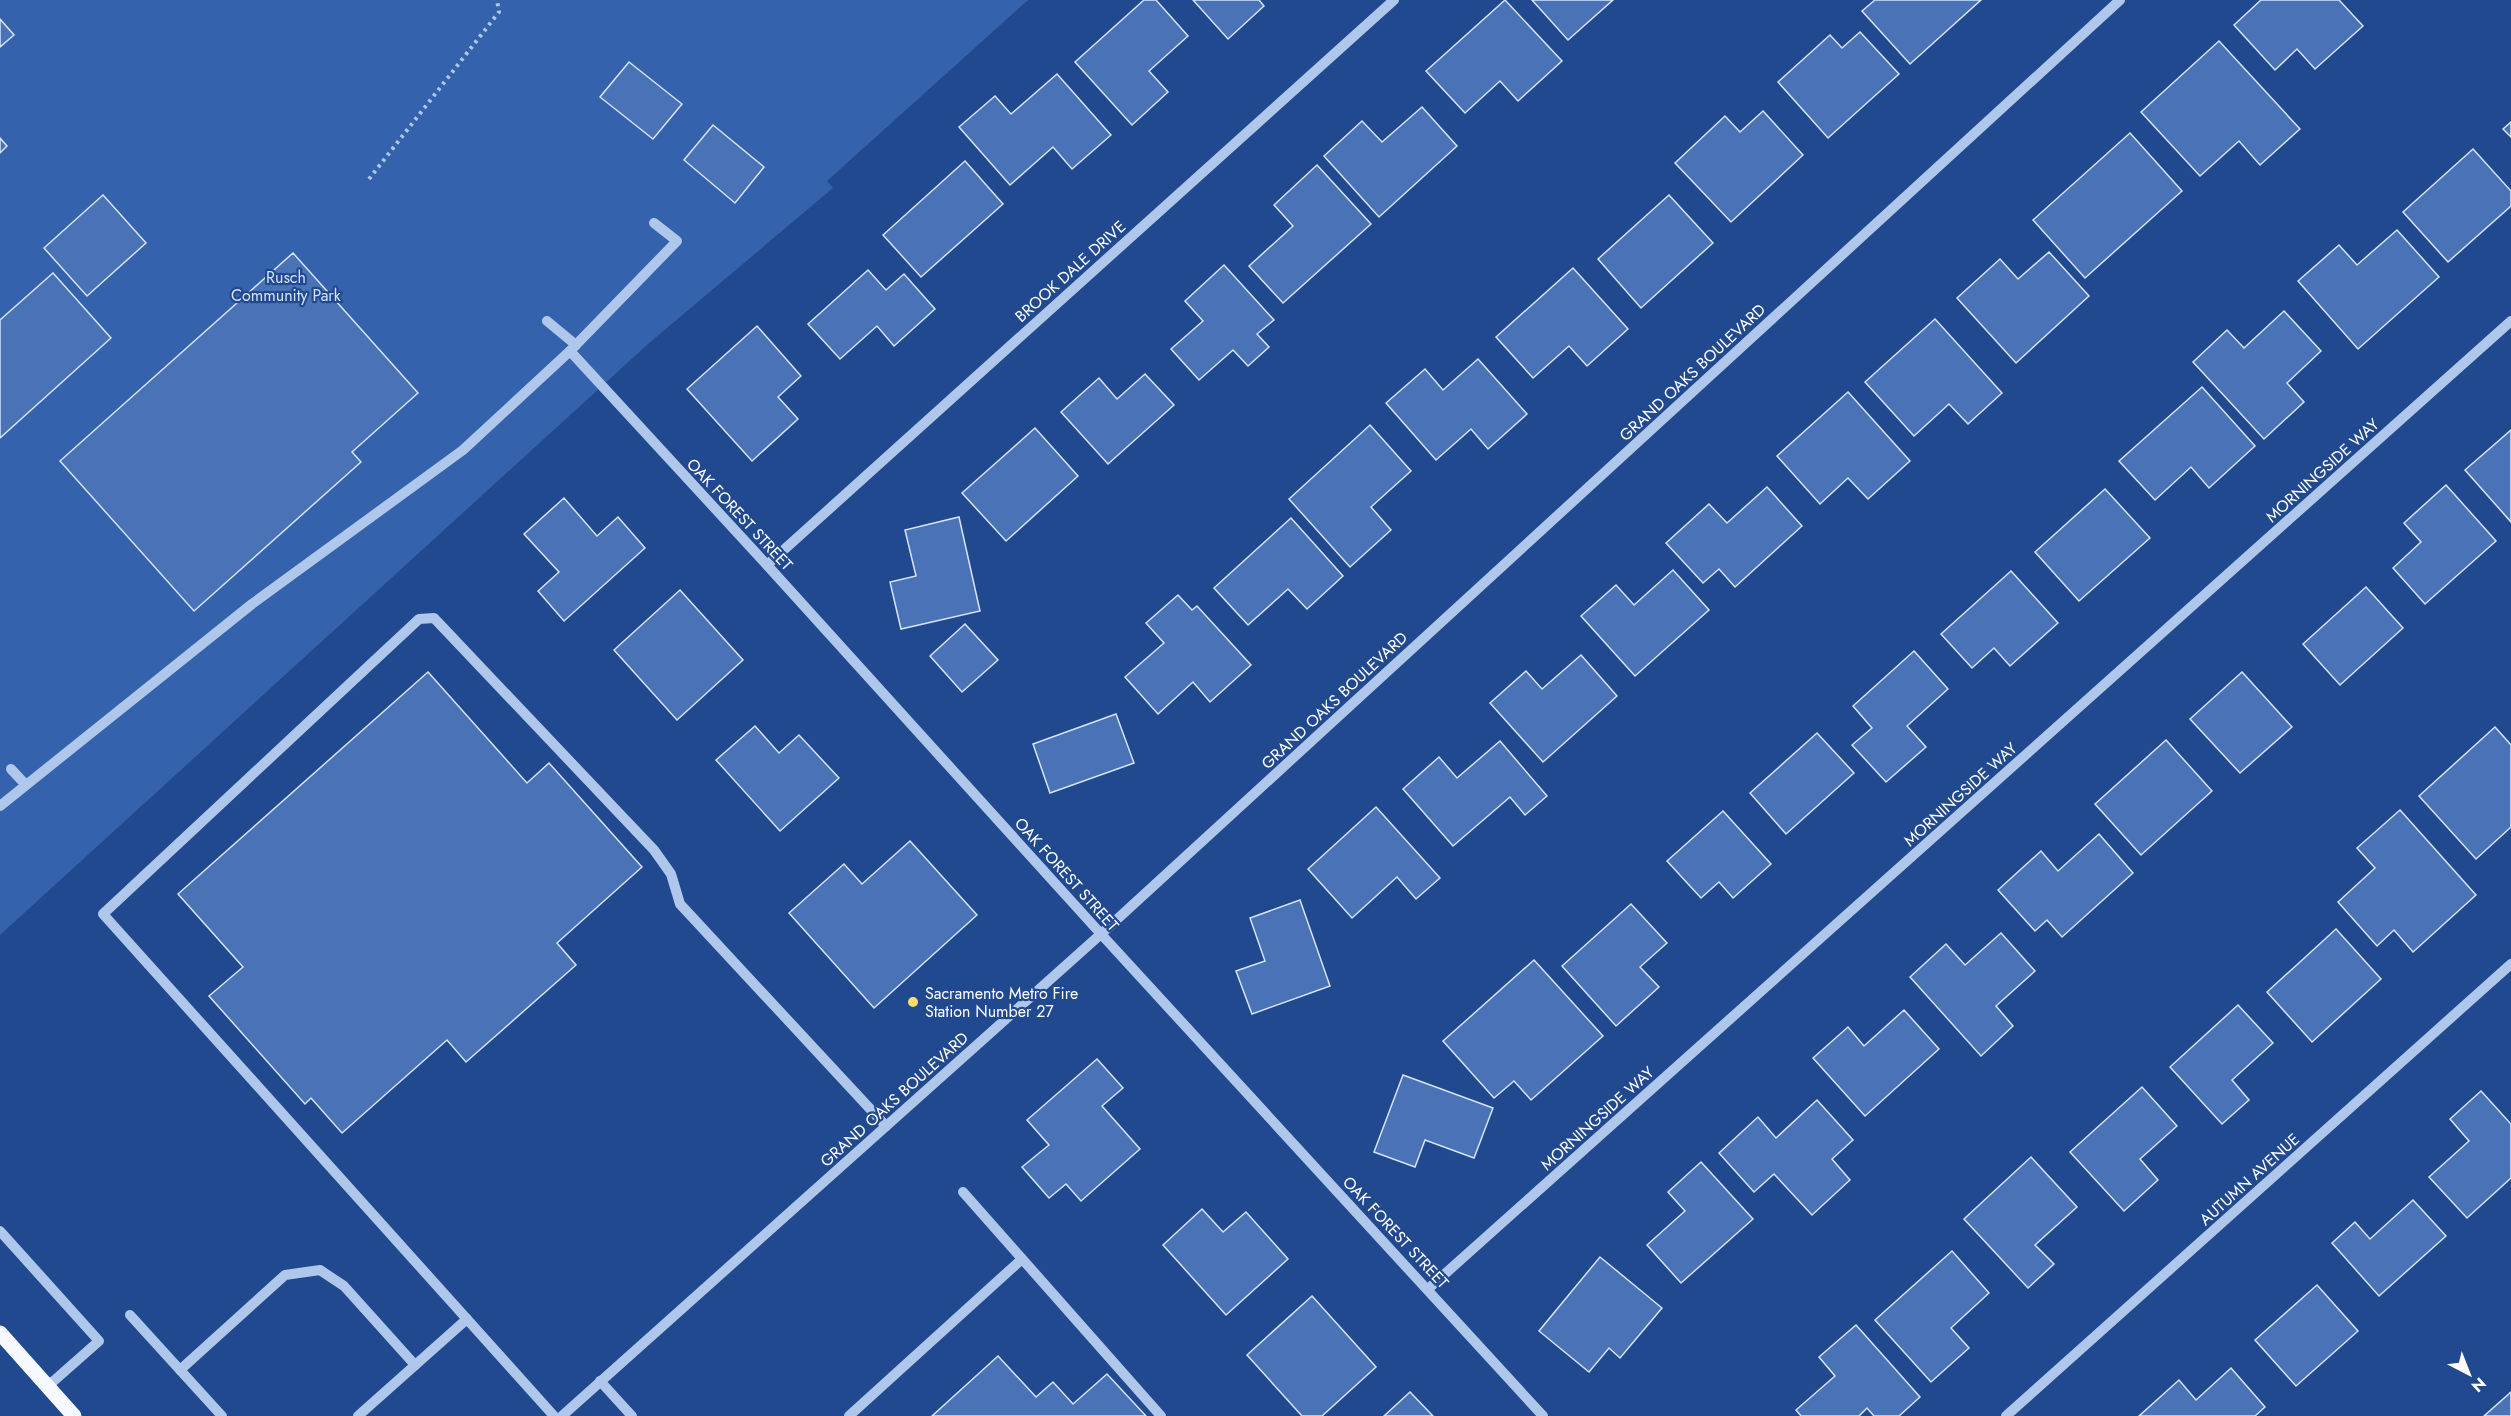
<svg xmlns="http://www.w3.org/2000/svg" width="2511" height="1416" viewBox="0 0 2511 1416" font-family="Jost,sans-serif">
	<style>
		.green { fill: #3462ac }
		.building { fill: #4a72b6; stroke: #d6e3f9; stroke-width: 1.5 }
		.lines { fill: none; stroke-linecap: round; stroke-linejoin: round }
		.path { stroke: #b0c7ec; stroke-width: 4; stroke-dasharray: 3 4.5; stroke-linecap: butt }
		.minor { stroke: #b0c7ec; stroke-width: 10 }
		.major { stroke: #f6f9ff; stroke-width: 15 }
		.poi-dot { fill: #f9dc72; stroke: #21498f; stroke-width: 2 }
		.labels { text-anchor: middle; stroke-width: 4.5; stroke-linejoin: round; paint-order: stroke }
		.street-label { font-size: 16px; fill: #fff; stroke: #21498f }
		.park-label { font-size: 16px; fill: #d6e3f9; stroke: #21498f }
		.poi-label { font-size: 16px; fill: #fff; stroke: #21498f; text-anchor: start }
	</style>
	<rect width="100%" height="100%" fill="#21498f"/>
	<!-- green -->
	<path class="green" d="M0,0H1028L827,181L833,188L648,344L0,935Z"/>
	<!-- building -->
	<g class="building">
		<path d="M1144,0H1156L1188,36L1149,71L1168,92L1132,125L1075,62Z"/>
		<path d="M1193,0H1259L1264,6L1228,39Z"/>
		<path d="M1505,0L1562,61L1518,101L1500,81L1465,113L1426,71Z"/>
		<path d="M1532,0H1613L1568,40Z"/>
		<path d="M1875,0H1981L1910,64L1862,11Z"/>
		<path d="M2261,0H2339L2363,26L2315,69L2297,49L2275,70L2234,25Z"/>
		<path d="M0,19L14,35L0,47Z"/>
		<path d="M1860,32L1899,74L1828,138L1778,82L1830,35L1842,48Z"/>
		<path d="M2219,41L2300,129L2260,165L2239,141L2200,176L2141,112Z"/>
		<path d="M629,62L682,104L653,139L600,97Z"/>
		<path d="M1057,74L1111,135L1072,169L1053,147L1010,185L959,127L995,96L1011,114Z"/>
		<path d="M1422,107L1457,146L1379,217L1324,156L1362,121L1382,142Z"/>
		<path d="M1763,111L1803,155L1731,222L1675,163L1725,116L1740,132Z"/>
		<path d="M2511,122V137L2503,129Z"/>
		<path d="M713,125L764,167L735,203L684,160Z"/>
		<path d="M2130,133L2182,191L2085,278L2033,220Z"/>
		<path d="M0,138L7,146L0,153Z"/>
		<path d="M2473,149L2511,191V206L2448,262L2403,212Z"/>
		<path d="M965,161L1003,204L921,277L883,235Z"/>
		<path d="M1317,165L1371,224L1283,303L1249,266L1293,226L1274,205Z"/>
		<path d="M103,195L146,243L87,296L44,248Z"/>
		<path d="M1669,195L1713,243L1641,308L1598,259Z"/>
		<path d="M2397,230L2439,277L2358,349L2298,281L2339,245L2357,265Z"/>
		<path d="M2049,252L2089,296L2016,363L1957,298L2000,259L2018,279Z"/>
		<path d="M293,253L418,393L352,452L361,462L194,611L60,461Z"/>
		<path d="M1224,265L1274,320L1257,334L1269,347L1248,366L1233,350L1199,380L1171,349L1203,321L1185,301Z"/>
		<path d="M1573,268L1628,329L1587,366L1569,346L1533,378L1496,337Z"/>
		<path d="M868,270L886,290L904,274L935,309L894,346L877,326L840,359L808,324Z"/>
		<path d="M53,273L111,338L0,438V320Z"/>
		<path d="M2284,311L2321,351L2287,383L2304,402L2264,439L2193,362L2227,330L2244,348Z"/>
		<path d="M1935,319L2002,393L1968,424L1949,404L1914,436L1865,382Z"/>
		<path d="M757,326L801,376L778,397L798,419L752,461L687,389Z"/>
		<path d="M1478,359L1527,414L1488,449L1471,429L1436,460L1386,403L1425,369L1443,390Z"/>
		<path d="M1145,374L1174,405L1108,464L1061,412L1099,378L1117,399Z"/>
		<path d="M2202,387L2255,446L2209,488L2191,467L2155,500L2119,461Z"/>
		<path d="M1848,392L1910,461L1868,499L1848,478L1820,504L1777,456Z"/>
		<path d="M1370,425L1411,471L1371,507L1391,530L1350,567L1289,499Z"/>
		<path d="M1035,428L1078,476L1006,541L962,493Z"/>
		<path d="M2511,430V522L2465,470Z"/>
		<path d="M2446,485L2496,541L2425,604L2393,568L2421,542L2404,523Z"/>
		<path d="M1767,487L1802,526L1735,587L1719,569L1703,583L1666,543L1709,504L1727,523Z"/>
		<path d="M2105,489L2150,538L2079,601L2035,552Z"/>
		<path d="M564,498L597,536L618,517L645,548L564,621L538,591L559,572L524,534Z"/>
		<path d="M959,517L980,611L901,629L890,582L916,576L905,530Z"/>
		<path d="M1291,518L1343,576L1307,609L1288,589L1248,625L1214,588Z"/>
		<path d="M1673,570L1709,610L1635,676L1581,616L1616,585L1634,605Z"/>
		<path d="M2011,571L2058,623L2010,666L1994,648L1972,668L1941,634Z"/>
		<path d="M2366,587L2403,628L2340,685L2303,644Z"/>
		<path d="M680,590L743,660L677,720L614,650Z"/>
		<path d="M1178,595L1192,610L1197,606L1251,665L1210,702L1193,682L1158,714L1125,677L1164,643L1146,623Z"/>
		<path d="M965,624L998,660L962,692L930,656Z"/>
		<path d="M1914,651L1948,689L1907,726L1926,747L1886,782L1852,745L1872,728L1853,706Z"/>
		<path d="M1581,655L1617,696L1543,762L1490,703L1526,671L1542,689Z"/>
		<path d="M428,672L527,783L549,763L642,867L557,943L576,965L466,1062L447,1040L342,1133L311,1098L305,1104L209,996L243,967L178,894Z"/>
		<path d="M2242,672L2292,727L2240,773L2190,719Z"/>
		<path d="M1116,714L1134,763L1050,793L1033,744Z"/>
		<path d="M755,726L779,753L799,735L839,778L780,831L716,760Z"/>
		<path d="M2495,727L2511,745V827L2476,859L2419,796Z"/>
		<path d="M1817,733L1854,773L1786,834L1750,793Z"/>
		<path d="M2166,740L2212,791L2141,855L2095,804Z"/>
		<path d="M1500,741L1547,796L1525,815L1510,797L1453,846L1403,789L1439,757L1457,778Z"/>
		<path d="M1376,807L1440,878L1416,899L1397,877L1352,918L1308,869Z"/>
		<path d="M2400,810L2476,895L2413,952L2394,930L2377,946L2338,902L2375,868L2357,848Z"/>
		<path d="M1723,811L1771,864L1733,898L1719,882L1701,898L1667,861Z"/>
		<path d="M2099,834L2133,873L2062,937L2047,920L2035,931L1998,890L2041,851L2058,871Z"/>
		<path d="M910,841L977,915L874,1008L789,913L844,864L862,884Z"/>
		<path d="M1300,900L1330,986L1252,1014L1236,971L1265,961L1250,918Z"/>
		<path d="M1631,904L1667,943L1640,967L1659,987L1616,1026L1562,966Z"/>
		<path d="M2336,929L2381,979L2312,1042L2267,992Z"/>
		<path d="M2001,933L2035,971L1996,1006L2013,1026L1981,1056L1910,977L1946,944L1965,965Z"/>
		<path d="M1534,960L1603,1036L1531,1100L1514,1081L1494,1098L1443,1041Z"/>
		<path d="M2238,1005L2273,1043L2232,1080L2249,1100L2222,1124L2170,1067Z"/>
		<path d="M1904,1010L1939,1049L1865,1116L1813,1058L1848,1027L1864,1046Z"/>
		<path d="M1097,1059L1123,1088L1102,1106L1140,1149L1081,1201L1066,1184L1049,1198L1022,1167L1049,1145L1027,1120Z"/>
		<path d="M1403,1075L1493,1108L1474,1158L1425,1140L1415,1167L1374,1152Z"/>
		<path d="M2142,1087L2177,1126L2140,1159L2158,1180L2124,1211L2070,1152Z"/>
		<path d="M2481,1091L2511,1124V1178L2467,1218L2429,1177L2469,1141L2450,1119Z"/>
		<path d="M1817,1100L1853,1140L1832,1159L1850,1180L1812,1215L1774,1174L1754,1192L1719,1153L1758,1117L1776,1138Z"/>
		<path d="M2031,1157L2077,1207L2035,1245L2054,1264L2028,1288L1964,1219Z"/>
		<path d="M1701,1162L1753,1219L1681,1283L1647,1245L1685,1211L1668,1192Z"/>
		<path d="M2413,1200L2446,1236L2379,1296L2332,1243L2355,1222L2370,1239Z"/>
		<path d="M1202,1209L1223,1232L1246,1212L1288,1259L1226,1315L1163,1245Z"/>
		<path d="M1952,1251L1989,1293L1951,1328L1969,1348L1931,1382L1875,1320Z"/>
		<path d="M1600,1257L1662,1308L1620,1358L1609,1348L1589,1372L1539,1331Z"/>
		<path d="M2317,1285L2358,1331L2296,1386L2255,1340Z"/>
		<path d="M1312,1296L1376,1367L1322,1416H1302L1247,1355Z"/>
		<path d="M1856,1325L1920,1397L1899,1416H1874L1867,1408L1859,1416H1801L1796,1410L1835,1376L1819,1357Z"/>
		<path d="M998,1356L1036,1397L1053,1382L1073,1404L1107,1374L1146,1416H932Z"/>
		<path d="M2231,1368L2265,1407L2255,1416H2139L2179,1380L2196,1400Z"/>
		<path d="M1410,1392L1433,1416H1384Z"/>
		<path d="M2511,1392V1416H2484Z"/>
	</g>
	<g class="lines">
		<!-- path -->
		<path class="path" d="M369,179L499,12L497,0"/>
		<!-- minor -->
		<g class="minor">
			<path d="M547,321L576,345"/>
			<path d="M570,351L767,565L1101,934L1543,1416"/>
			<path d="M767,565L1394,0"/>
			<path d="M11,769L25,784"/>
			<path d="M0,806L252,604L463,450L570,351L677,241L654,223"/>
			<path d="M963,1192L1161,1416"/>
			<path d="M0,1231L99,1341L48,1386"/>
			<path d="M1428,1289L2511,321"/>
			<path d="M130,1315L222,1416"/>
			<path d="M180,1370L285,1275L320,1270L344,1286L415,1365"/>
			<path d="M600,1381L632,1416"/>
			<path d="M358,1416L467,1319"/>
			<path d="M554,1416L103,914L419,619L434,618L654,850L671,874L680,904L886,1126"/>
			<path d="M562,1416L1101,934L2120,0"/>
			<path d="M849,1416L1022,1259"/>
			<path d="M2006,1416L2511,964"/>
		</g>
		<!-- major -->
		<path class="major" d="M0,1333L74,1416"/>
	</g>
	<!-- markers -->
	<circle class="poi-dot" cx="913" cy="1002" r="6"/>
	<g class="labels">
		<!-- street labels -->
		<g class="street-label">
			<text transform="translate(1070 271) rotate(-42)" y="6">BROOK DALE DRIVE</text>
			<text transform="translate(1692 372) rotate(-43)" y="6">GRAND OAKS BOULEVARD</text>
			<text transform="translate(2322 470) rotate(-42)" y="6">MORNINGSIDE WAY</text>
			<text transform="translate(740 514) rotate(47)" y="6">OAK FOREST STREET</text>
			<text transform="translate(1334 700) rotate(-43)" y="6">GRAND OAKS BOULEVARD</text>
			<text transform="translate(1960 794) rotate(-42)" y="6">MORNINGSIDE WAY</text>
			<text transform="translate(1067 874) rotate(48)" y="6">OAK FOREST STREET</text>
			<text transform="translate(894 1099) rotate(-42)" y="6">GRAND OAKS BOULEVARD</text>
			<text transform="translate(1597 1118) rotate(-42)" y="6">MORNINGSIDE WAY</text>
			<text transform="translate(2249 1179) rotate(-42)" y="6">AUTUMN AVENUE</text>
			<text transform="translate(1396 1232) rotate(47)" y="6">OAK FOREST STREET</text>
		</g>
		<!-- park labels -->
		<g class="park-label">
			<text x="286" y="283">Rusch<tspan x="286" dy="18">Community Park</tspan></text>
		</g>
		<!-- poi labels -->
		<g class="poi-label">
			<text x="925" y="999">Sacramento Metro Fire<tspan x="925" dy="18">Station Number 27</tspan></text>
		</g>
	</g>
	<!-- north arrow -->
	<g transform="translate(2469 1374) rotate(138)" stroke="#21498f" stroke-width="4.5" paint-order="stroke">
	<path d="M0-4.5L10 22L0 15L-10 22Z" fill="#ffffff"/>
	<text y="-9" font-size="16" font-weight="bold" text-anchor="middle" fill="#ffffff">N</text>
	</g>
</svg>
